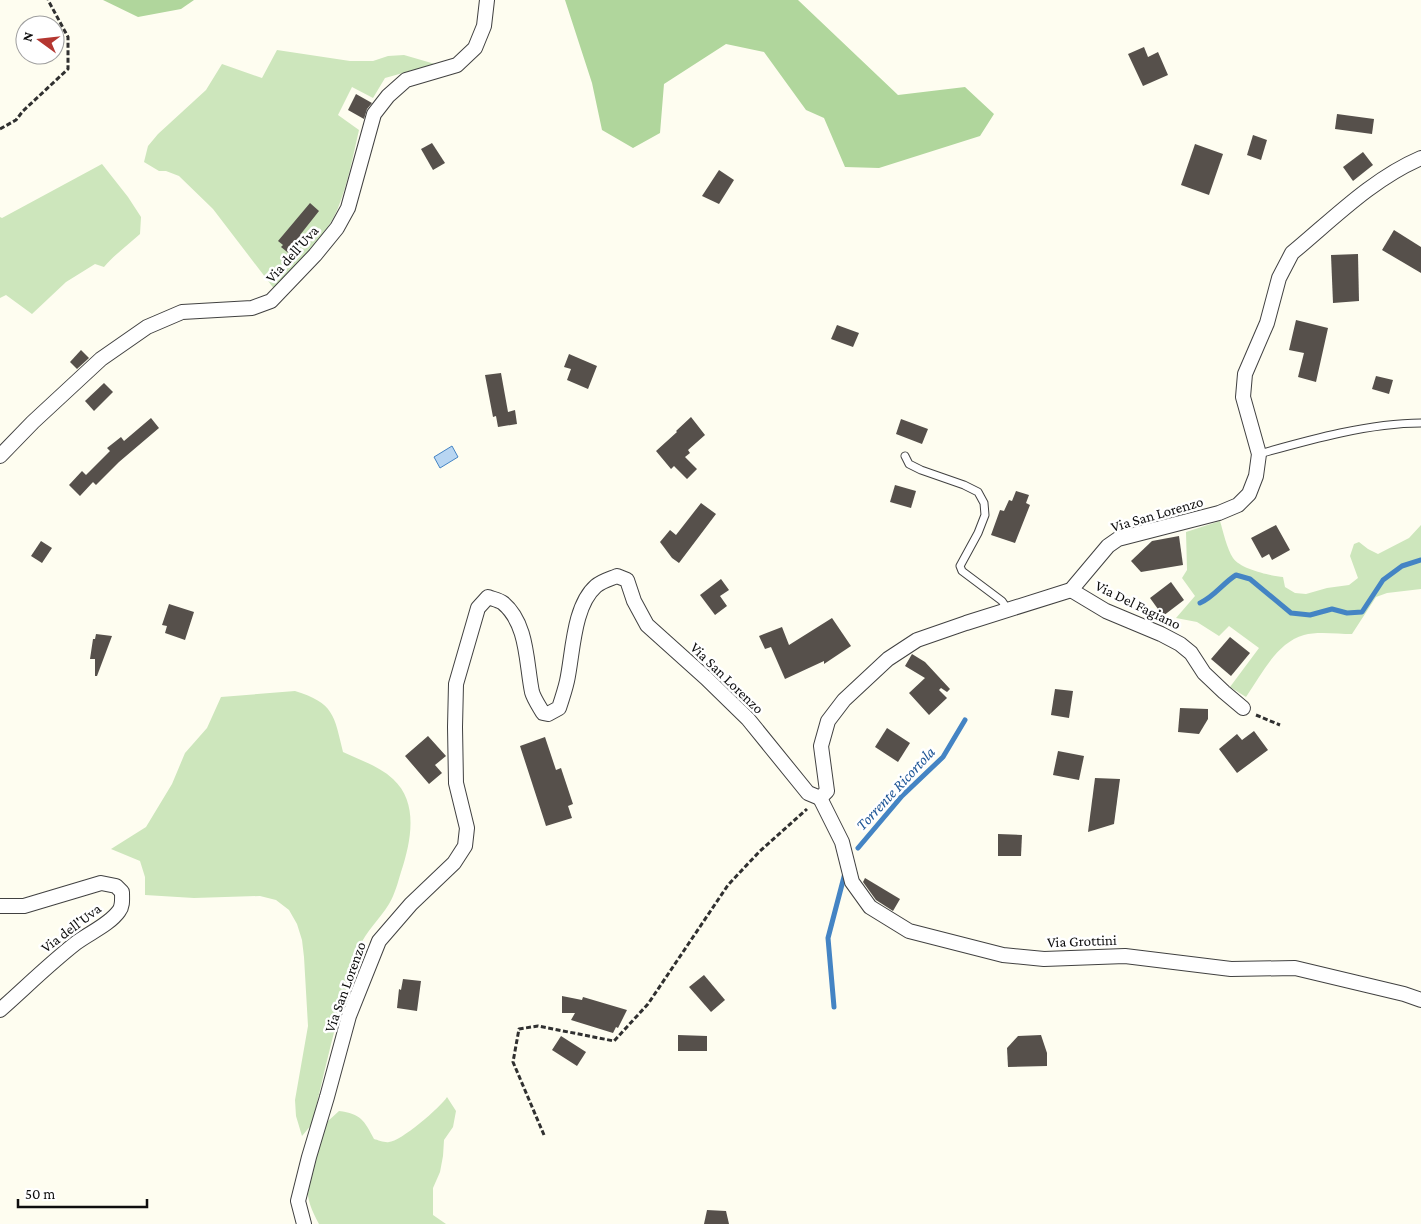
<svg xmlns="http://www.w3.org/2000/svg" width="1421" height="1224" viewBox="0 0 1421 1224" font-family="'Crimson Pro',serif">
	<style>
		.green { fill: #cde6bc }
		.forest { fill: #b0d69c }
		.water { fill: #b8d6f2; stroke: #4484c4 }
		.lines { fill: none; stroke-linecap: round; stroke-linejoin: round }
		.stream { stroke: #4484c4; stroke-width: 5 }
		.building { fill: #56504b }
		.service-casing { stroke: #414141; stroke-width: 9 }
		.minor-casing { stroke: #414141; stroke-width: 16 }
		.path { stroke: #303030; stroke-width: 3; stroke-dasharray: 5 2.5; stroke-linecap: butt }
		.service { stroke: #fff; stroke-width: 7 }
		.minor { stroke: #fff; stroke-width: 14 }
		.labels { text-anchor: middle; stroke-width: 5; stroke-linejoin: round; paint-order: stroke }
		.street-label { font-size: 15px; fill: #0e0e0e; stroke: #fff }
		.water-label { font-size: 16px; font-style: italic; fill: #205797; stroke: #fff }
	</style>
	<rect width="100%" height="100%" fill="#fefdf0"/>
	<!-- green -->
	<g class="green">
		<path d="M277,50L350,61H373L388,56L404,55L435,64L385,78L373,98L352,87L338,115L359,130C353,156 348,183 338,208C328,234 295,269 275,290L213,209L179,176L166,171H159L144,162L148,146L158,134L206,90L222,64L262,78Z"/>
		<path d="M102,164L128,197L141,217L140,234C128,245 115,254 104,267L95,264L66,282L32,314L6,295L0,298V217L2,218Z"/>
		<path d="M1220,521C1223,531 1227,549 1233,558C1240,569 1271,576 1283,577L1285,587L1295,593L1306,594L1327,588L1349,585L1358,578L1350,556L1354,544L1359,542L1368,549L1378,554L1409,538L1421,525V589L1387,593L1376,597L1352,634C1338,634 1317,631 1304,635C1276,643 1262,674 1246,697L1230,687L1259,648L1229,626L1219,636L1197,622L1176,618L1195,596L1182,578L1187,570L1186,532Z"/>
		<path d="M295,691C334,703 334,715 343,752C360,760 379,766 393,779C419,803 411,841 401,872C398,882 395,894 389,904C380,919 366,931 359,948C339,1005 326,1065 312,1124L302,1136L296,1116L295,1100L308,1026L304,957L302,940L297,924L289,910L276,900L260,896L194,898L145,895V877L140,861L111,849L146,827L172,784L185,753L207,728L221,697Z"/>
		<path d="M447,1097L456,1111L453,1127L444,1140L443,1156L440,1172L433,1188V1215L446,1224H319C312,1211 307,1200 307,1185L327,1122L339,1111C361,1114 364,1120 374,1139C378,1140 385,1143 389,1142C400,1142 441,1107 447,1097Z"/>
	</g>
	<!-- forest -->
	<g class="forest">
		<path d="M103,0H194L181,9L138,17Z"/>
		<path d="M565,0H798L898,95L965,87L994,114L980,136L879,168L845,167L824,118L806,110L764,52L726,44L664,84L660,133L633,148L602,130L592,83Z"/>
	</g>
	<!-- water -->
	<path class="water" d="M452,446L458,457L440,468L434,457Z"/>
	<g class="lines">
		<!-- stream -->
		<g class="stream">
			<path d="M1200,603C1214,597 1223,583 1236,575L1250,579L1291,613L1310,615L1332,609L1347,613L1362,612L1383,580L1402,566L1421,560"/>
			<path d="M858,848L902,796L943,757L965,720"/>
			<path d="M834,1007L828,938L845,873"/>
		</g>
	</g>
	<!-- building -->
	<g class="building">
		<path d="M1144,47L1148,57L1158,52L1168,75L1143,86L1128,54Z"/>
		<path d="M356,94L372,103L367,109L364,119L348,110Z"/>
		<path d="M1337,114L1374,119L1372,134L1335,129Z"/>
		<path d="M1253,135L1267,140L1261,160L1247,155Z"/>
		<path d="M432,143L445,163L433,170L421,149Z"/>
		<path d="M1195,144L1223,154L1209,195L1181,185Z"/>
		<path d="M1363,152L1373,165L1353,181L1343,167Z"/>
		<path d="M719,170L734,180L719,204L702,196Z"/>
		<path d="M310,203L319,211L300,235L305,240L292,256L281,247L283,245L278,241Z"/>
		<path d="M1394,230L1421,247V273L1382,250Z"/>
		<path d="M1358,254L1359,301L1333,303L1331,255Z"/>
		<path d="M1296,320L1328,328L1316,382L1298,377L1304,353L1289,350Z"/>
		<path d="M837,325L859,333L853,347L831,339Z"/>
		<path d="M81,350L89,358L77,369L70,362Z"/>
		<path d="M569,354L597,366L588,389L567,380L571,369L564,367Z"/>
		<path d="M501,373L508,412L515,410L517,424L498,427L496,416L493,417L485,375Z"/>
		<path d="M1376,376L1393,380L1389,394L1372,389Z"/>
		<path d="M104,383L113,392L94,411L85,401Z"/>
		<path d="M691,417L705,435L688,450L690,453L685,457L697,469L687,479L674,466L671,469L656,451L677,432L676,431Z"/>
		<path d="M151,418L159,428L119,462L96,485L89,478L93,482L80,496L69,485L82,471L86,475L110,451L107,448L121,437L124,441Z"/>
		<path d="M901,419L928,429L922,444L896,434Z"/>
		<path d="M895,485L916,491L911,508L890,502Z"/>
		<path d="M1016,491L1029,495L1026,503L1030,505L1015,543L991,535L1000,510L1004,511L1009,500L1012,501Z"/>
		<path d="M701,503L716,514L679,563L672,558L660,542L670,530L676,535Z"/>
		<path d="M1276,525L1290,550L1272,560L1269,554L1262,558L1251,538Z"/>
		<path d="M1179,536L1183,565L1141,572L1131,561L1152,541Z"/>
		<path d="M41,541L52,548L42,563L31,556Z"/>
		<path d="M721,579L729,590L720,596L727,606L715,615L700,595Z"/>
		<path d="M1171,582L1184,600L1163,616L1150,598Z"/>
		<path d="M169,604L194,612L185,640L165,633L167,626L162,625Z"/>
		<path d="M832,618L851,646L824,664V661L785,679L771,647L765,649L759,636L782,627L789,645Z"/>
		<path d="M96,634L112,636L97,676H95V659H90L93,639H95Z"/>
		<path d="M1230,637L1250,653L1231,676L1211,659Z"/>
		<path d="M912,654L925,662L950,689L947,692L941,688L939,690L947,698L929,715L909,693L925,678L905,666Z"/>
		<path d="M1055,689L1073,691L1069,718L1051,715Z"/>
		<path d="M1180,708L1208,709V719L1199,734L1178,732Z"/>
		<path d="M887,728L910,743L898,762L875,747Z"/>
		<path d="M1254,731L1268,750L1237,773L1219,749L1237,734L1242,740Z"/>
		<path d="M428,736L446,756L435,765L442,773L429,784L405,756Z"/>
		<path d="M545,737L556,770L561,768L573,804L568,806L572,818L546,826L520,746Z"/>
		<path d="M1058,751L1084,756L1079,780L1053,775Z"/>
		<path d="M1095,778L1120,779L1114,824L1088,832Z"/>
		<path d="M998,834L1022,835L1021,856H998Z"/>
		<path d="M865,878L900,899L893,911L876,900L863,882Z"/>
		<path d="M704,975L725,1000L711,1012L689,987Z"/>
		<path d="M403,979L421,981L417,1011L397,1008L399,989L401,990Z"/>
		<path d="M562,996L582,1000L583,997L627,1010L618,1028L616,1027L613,1033L571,1020L575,1013H562Z"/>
		<path d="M678,1035L707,1036V1051H678Z"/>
		<path d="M1041,1035L1047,1053V1066L1008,1067L1007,1048L1018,1036Z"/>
		<path d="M561,1036L586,1052L577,1066L552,1050Z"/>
		<path d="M707,1210L726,1211L729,1224H704Z"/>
	</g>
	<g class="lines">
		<!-- service casing -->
		<g class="service-casing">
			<g id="service">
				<path d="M1259,454C1309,440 1369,423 1421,423"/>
				<path d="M905,456L909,464L921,470L964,485L978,492L984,503L985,515L978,533L960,566L962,571L1002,601L1008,610"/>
			</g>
		</g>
		<!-- minor casing -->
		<g class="minor-casing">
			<g id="minor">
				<path d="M0,456L33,422L101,359L147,327L182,312L252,308L271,301L315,255L337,228L348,208L374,114L388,96L406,80L457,65L475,48L484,26L487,0"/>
				<path d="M1071,590L1106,611L1161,634L1180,644L1191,653L1204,673L1224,692L1243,708"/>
				<path d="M820,798L842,842L852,882L870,907L909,931L1003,955L1044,959L1125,956L1231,969L1295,968L1404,994L1421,1000"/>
				<path d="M0,906H24L101,883L116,886L122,892C122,899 123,906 119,911C109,925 89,933 76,943C49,964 25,988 0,1010"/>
				<path d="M304,1224L298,1201L309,1157L327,1097L349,1016L379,941L411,904L454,863L465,846L467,828L456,783L455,727L456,684L478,608L488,597C493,599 499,600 503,603C528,624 526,663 532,692C534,699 539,706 543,713L548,714L559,708C562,699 565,690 567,681C573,654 573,606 596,586C602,581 610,579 617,576L627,580L634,601L647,625L706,678L748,719L808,793L820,798L827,791L821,746L828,721L844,700L888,659L917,640L966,623L1071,590L1108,546L1118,539L1219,513L1238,505L1249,494L1256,476L1259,454L1243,397L1245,374L1267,323L1279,278L1292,253C1333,219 1372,179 1421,158"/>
			</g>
		</g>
		<!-- path -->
		<g class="path">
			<path d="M0,129L16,120L23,111L68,69V37L48,0"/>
			<path d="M1256,715L1280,725"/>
			<path d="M544,1135L513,1062L519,1029L538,1026L614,1041L648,1004L728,885L759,852L807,809"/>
		</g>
		<!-- service -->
		<use href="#service" class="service"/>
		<!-- minor -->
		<use href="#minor" class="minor"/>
	</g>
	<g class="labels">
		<!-- street labels -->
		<g class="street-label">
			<text transform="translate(292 254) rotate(-48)" y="5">Via dell'Uva</text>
			<text transform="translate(1157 514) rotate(-16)" y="5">Via San Lorenzo</text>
			<text transform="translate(1138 605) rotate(26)" y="5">Via Del Fagiano</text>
			<text transform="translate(727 678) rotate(44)" y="5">Via San Lorenzo</text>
			<text transform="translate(71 928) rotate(-37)" y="5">Via dell'Uva</text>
			<text transform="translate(1082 941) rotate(-2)" y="5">Via Grottini</text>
			<text transform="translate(345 987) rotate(-70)" y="5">Via San Lorenzo</text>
		</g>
		<!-- water labels -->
		<g class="water-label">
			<text transform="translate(895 788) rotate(-47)" y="6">Torrente Ricortola</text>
		</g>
	</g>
	<!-- north arrow -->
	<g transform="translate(40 40) rotate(285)"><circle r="24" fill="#ffffff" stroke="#9f9f9f"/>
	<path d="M0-4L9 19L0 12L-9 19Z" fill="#b43630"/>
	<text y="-8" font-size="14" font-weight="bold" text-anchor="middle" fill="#0e0e0e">N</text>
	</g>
	<!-- scale -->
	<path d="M18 1199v8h129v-8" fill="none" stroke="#0e0e0e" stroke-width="2.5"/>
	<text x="25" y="1199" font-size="15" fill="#0e0e0e" stroke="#ffffff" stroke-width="4" paint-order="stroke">50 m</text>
</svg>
